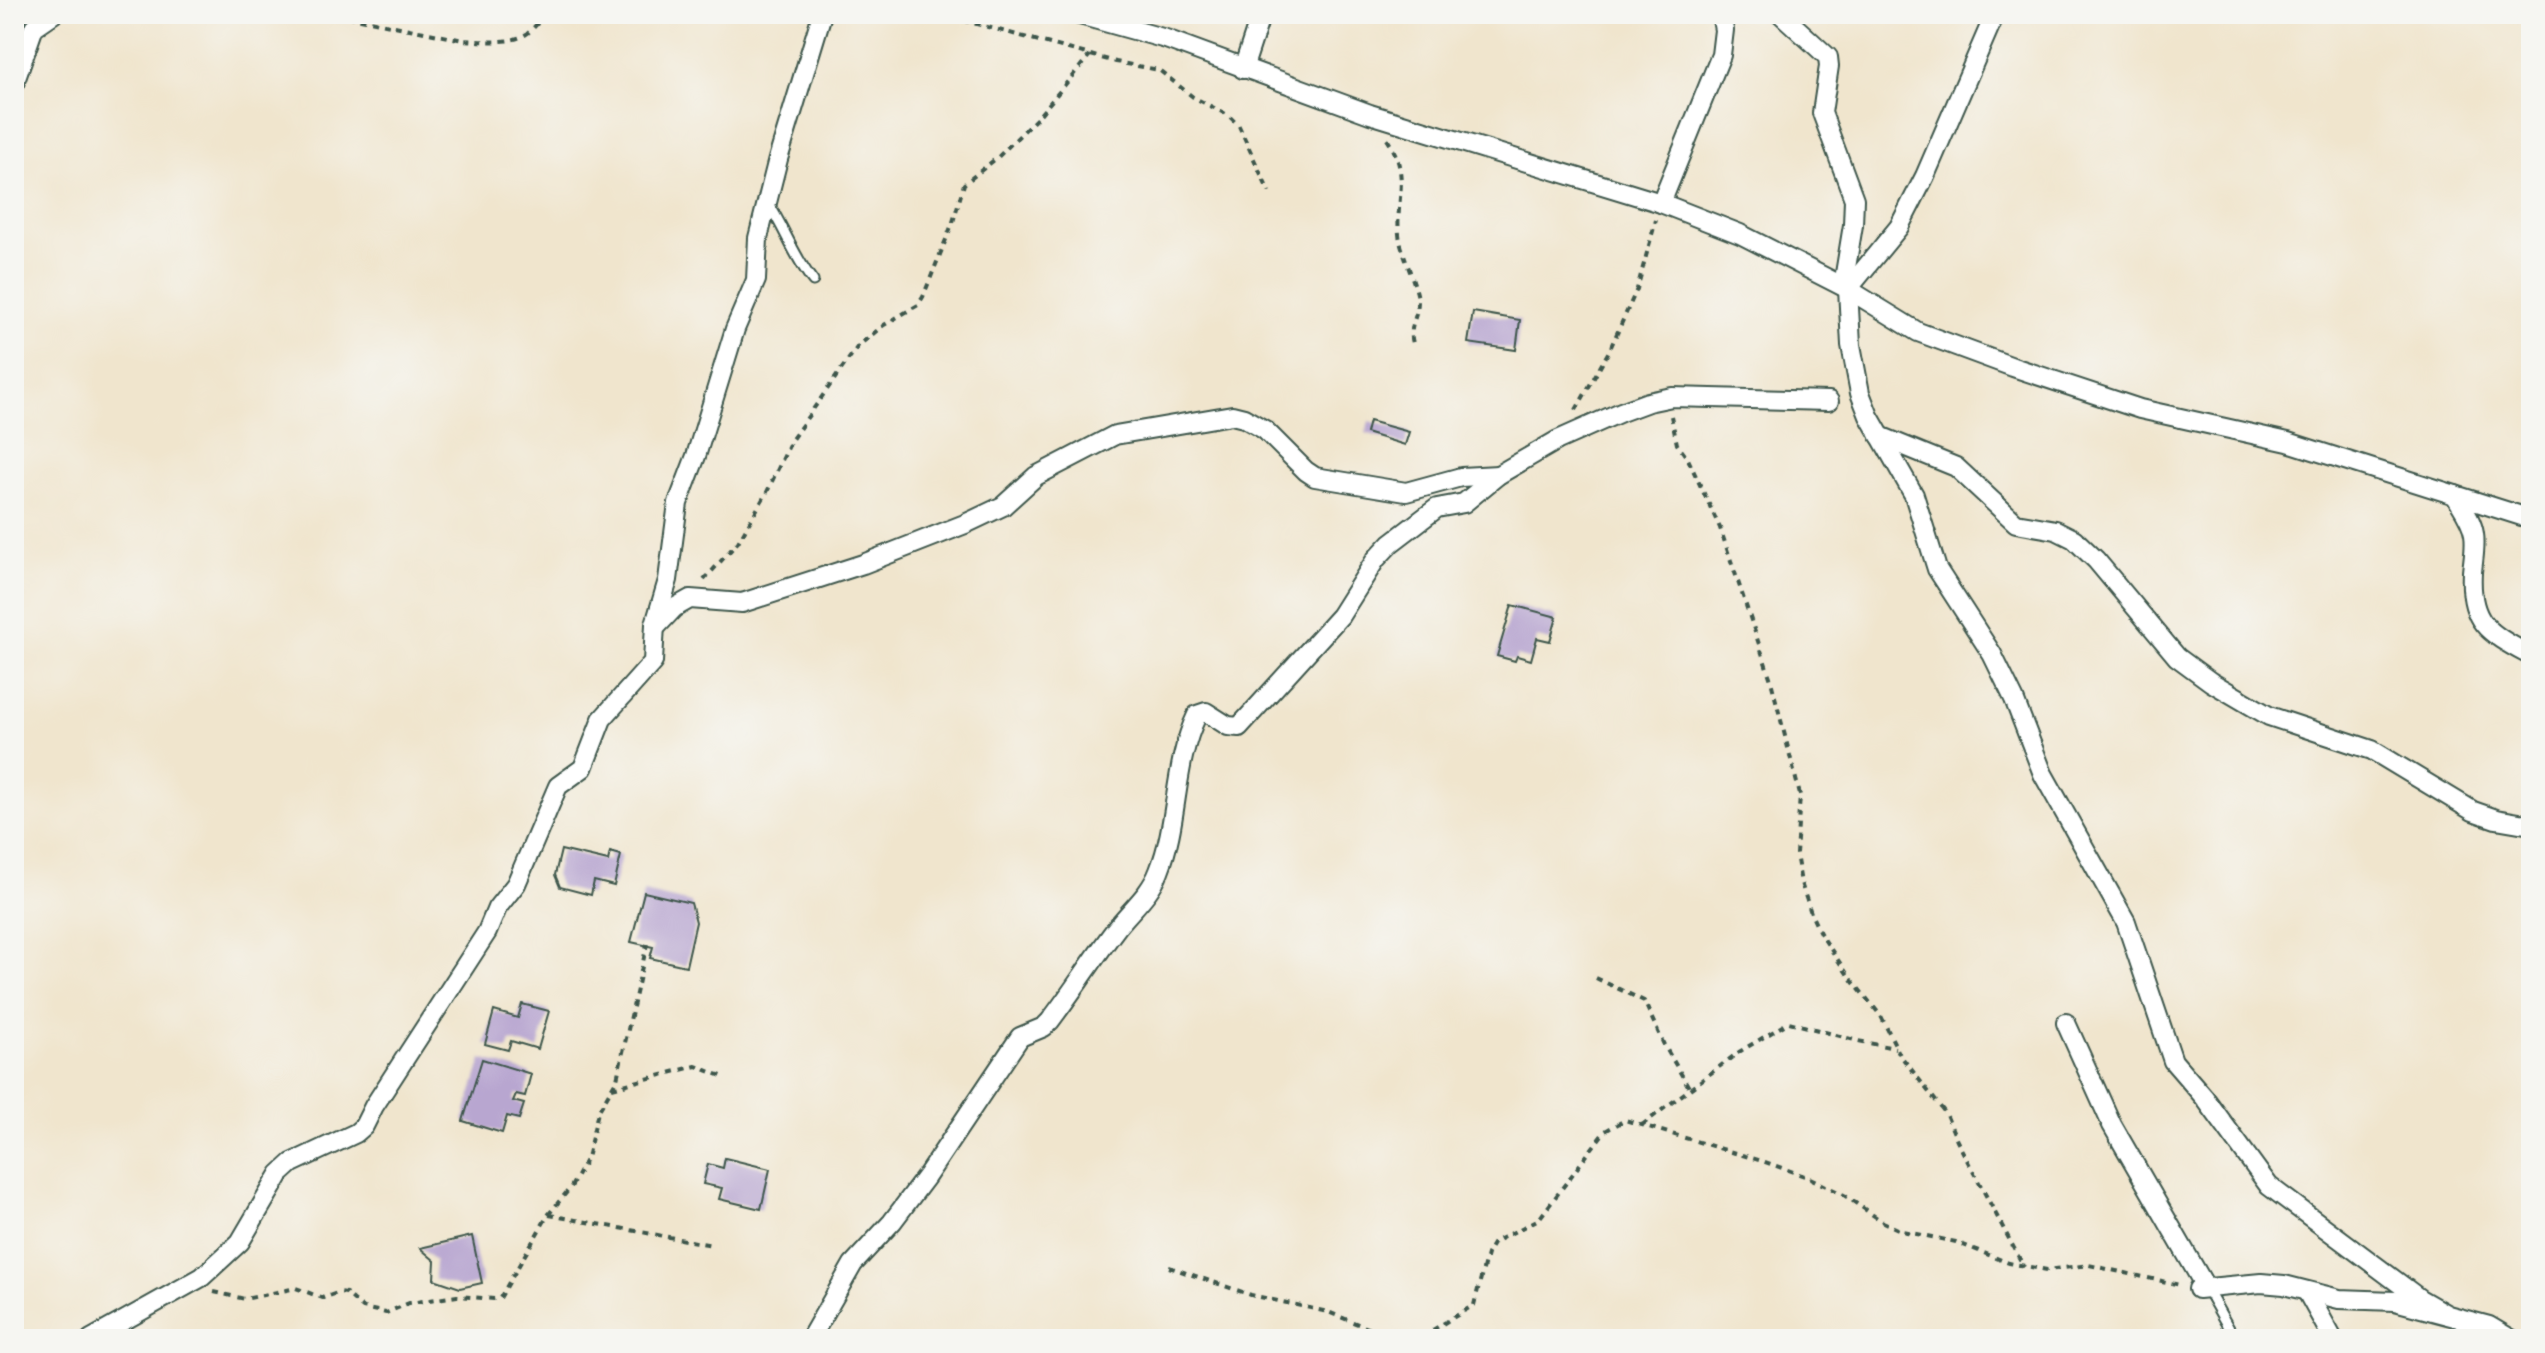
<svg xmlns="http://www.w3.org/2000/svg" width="2545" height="1353" viewBox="0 0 2545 1353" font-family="Itim,sans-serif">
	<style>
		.building { fill: #b8a6d0 }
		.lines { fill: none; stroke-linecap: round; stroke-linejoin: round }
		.lane-casing { stroke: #3e564b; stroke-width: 13 }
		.street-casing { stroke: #3e564b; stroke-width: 22 }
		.path { stroke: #3e564b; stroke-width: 4; stroke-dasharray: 6 6; stroke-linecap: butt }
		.lane { stroke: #fff; stroke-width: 9 }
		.street { stroke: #fff; stroke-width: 18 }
	</style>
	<rect width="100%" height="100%" fill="#f6f6f2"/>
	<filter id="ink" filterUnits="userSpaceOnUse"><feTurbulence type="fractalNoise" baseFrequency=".0125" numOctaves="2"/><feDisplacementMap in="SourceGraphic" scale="16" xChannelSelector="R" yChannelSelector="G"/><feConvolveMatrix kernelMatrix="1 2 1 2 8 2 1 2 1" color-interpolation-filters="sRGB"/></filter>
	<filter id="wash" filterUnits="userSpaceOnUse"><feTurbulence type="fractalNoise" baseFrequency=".006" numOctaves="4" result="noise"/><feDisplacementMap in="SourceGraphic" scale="32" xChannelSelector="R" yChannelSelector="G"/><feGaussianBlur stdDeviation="1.8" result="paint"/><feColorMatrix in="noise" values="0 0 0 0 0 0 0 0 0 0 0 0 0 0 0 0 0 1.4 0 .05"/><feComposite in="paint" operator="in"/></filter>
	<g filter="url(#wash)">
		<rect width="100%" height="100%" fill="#f0e5cd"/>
		<g id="blocks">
			<!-- building -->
			<g class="building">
				<path d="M1473,312L1520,320L1516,350L1468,343Z"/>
				<path d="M1369,421L1409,432L1405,445L1366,433Z"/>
				<path d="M1512,605L1557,617L1550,641L1537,638L1531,660L1517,656L1515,661L1497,656Z"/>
				<path d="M561,850L608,861L610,852L621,855L614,886L594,881L591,895L560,887L555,875Z"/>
				<path d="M644,892L691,903L696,922L686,966L650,958L653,947L631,942Z"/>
				<path d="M522,1004L549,1011L538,1049L511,1041L508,1050L485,1044L494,1011L518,1018Z"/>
				<path d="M482,1059L531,1074L525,1096L516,1094L513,1101L524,1104L519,1119L507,1116L502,1133L463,1121Z"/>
				<path d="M725,1158L770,1169L761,1209L719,1199L722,1188L703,1184L708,1164L723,1168Z"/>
				<path d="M472,1236L482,1283L460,1288L434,1279L435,1261L420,1248Z"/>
			</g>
		</g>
	</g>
	<g filter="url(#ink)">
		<use href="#blocks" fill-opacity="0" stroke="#3e564b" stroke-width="2"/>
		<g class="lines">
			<!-- lane casing -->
			<g class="lane-casing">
				<g id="lane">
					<path d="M768,203C785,229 794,257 813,281"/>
					<path d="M2206,1288L2235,1339"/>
				</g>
			</g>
			<!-- street casing -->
			<g class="street-casing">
				<g id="street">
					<path d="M1076,14L1166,39L1370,114L1661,203L1740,234L1848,289L1918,332L2013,367L2140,409L2288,442L2531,519"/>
					<path d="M1781,14L1828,57L1829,66L1822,113L1854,199L1853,225L1843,286"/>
					<path d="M1995,14L1925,176L1899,227L1848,289L1851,345L1860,393L1869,416L1914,495L1937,569L1992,654L2014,699L2043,774L2126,922L2173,1061L2204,1097L2269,1186L2420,1299L2446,1314"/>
					<path d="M1243,69L1261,14"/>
					<path d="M14,84L34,27L53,14"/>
					<path d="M1661,203L1721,55L1724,30L1721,14"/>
					<path d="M1880,436L1956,467L2016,523L2056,530L2074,539L2096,560L2177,657L2211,682L2269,716L2372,750L2473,811L2496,819L2531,825"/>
					<path d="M2455,495C2462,507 2472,520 2474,534C2476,546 2473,560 2472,572C2469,624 2489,633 2531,656"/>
					<path d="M656,627L674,608L690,599L742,603L863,564L965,524L1003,506L1036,476L1115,435L1232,415L1244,418L1265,430L1306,471L1315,477L1406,492L1461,477L1498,475"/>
					<path d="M2066,1023L2112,1125L2206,1288"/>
					<path d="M2198,1289L2261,1283L2284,1285L2339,1299L2395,1301L2489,1326L2511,1339"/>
					<path d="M2307,1292L2333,1339"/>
					<path d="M91,1339L202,1277L240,1242L280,1174L292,1163L356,1133L364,1126L374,1106L487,932L497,908L516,884L558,786L583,768L602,719L653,662L655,624L668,580L678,503L696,456L735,329L756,280L758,238L778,159L822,14"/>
					<path d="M810,1339L853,1264L892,1222L926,1177L1020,1037L1044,1027L1050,1021C1073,991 1093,959 1115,930C1130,910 1150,895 1159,871C1179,821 1173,765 1197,715L1206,712L1228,726L1239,727L1340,616L1376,559L1391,543L1429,514L1437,508L1464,503L1498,475L1558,440L1621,412L1648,402L1672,397L1829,401"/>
				</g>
			</g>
			<!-- path -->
			<g class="path">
				<path d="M336,14L463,40C481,41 512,45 528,33C534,28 540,20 546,14"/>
				<path d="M940,14L1116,62L1159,70L1193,97L1228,115L1239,126L1269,192"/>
				<path d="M1387,139C1413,177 1393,202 1400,241C1403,255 1418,290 1418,300C1418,320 1407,325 1414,347"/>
				<path d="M1576,410L1609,351L1637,289L1656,220"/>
				<path d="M1671,416L1677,444L1688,459L1720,528L1770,677L1800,795L1796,854L1801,883L1812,916L1820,933L1850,978L1881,1016L1900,1055L1946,1114L1957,1141L2024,1267"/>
				<path d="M704,580L738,542L767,492L792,439L858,346L884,325L918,305L923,297L953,222L964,184L998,157L1037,118L1090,55"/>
				<path d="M1596,978L1644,1001L1664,1045L1690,1089"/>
				<path d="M612,1088L696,1066L724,1077"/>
				<path d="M1642,1125L1739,1052L1789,1022L1858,1041L1895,1048"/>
				<path d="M549,1215L712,1245"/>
				<path d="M1169,1267L1251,1295L1328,1312L1368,1328L1421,1337L1474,1305L1487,1254L1494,1242L1539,1219L1605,1131L1625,1120L1762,1161L1810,1178L1844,1195L1883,1222L1902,1231L1956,1242L2009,1263L2047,1270L2089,1265L2180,1285"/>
				<path d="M214,1292L245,1299L296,1288L323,1298L340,1292L346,1293L363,1308L386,1313L409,1303L457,1296L494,1299L500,1298L548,1215L571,1187L587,1158L598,1112L617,1079L647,944"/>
			</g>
			<!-- lane -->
			<use href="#lane" class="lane"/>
			<!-- street -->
			<use href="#street" class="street"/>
		</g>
	</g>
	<!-- margin -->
	<rect width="2545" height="1353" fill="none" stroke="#f6f6f2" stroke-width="48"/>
</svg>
